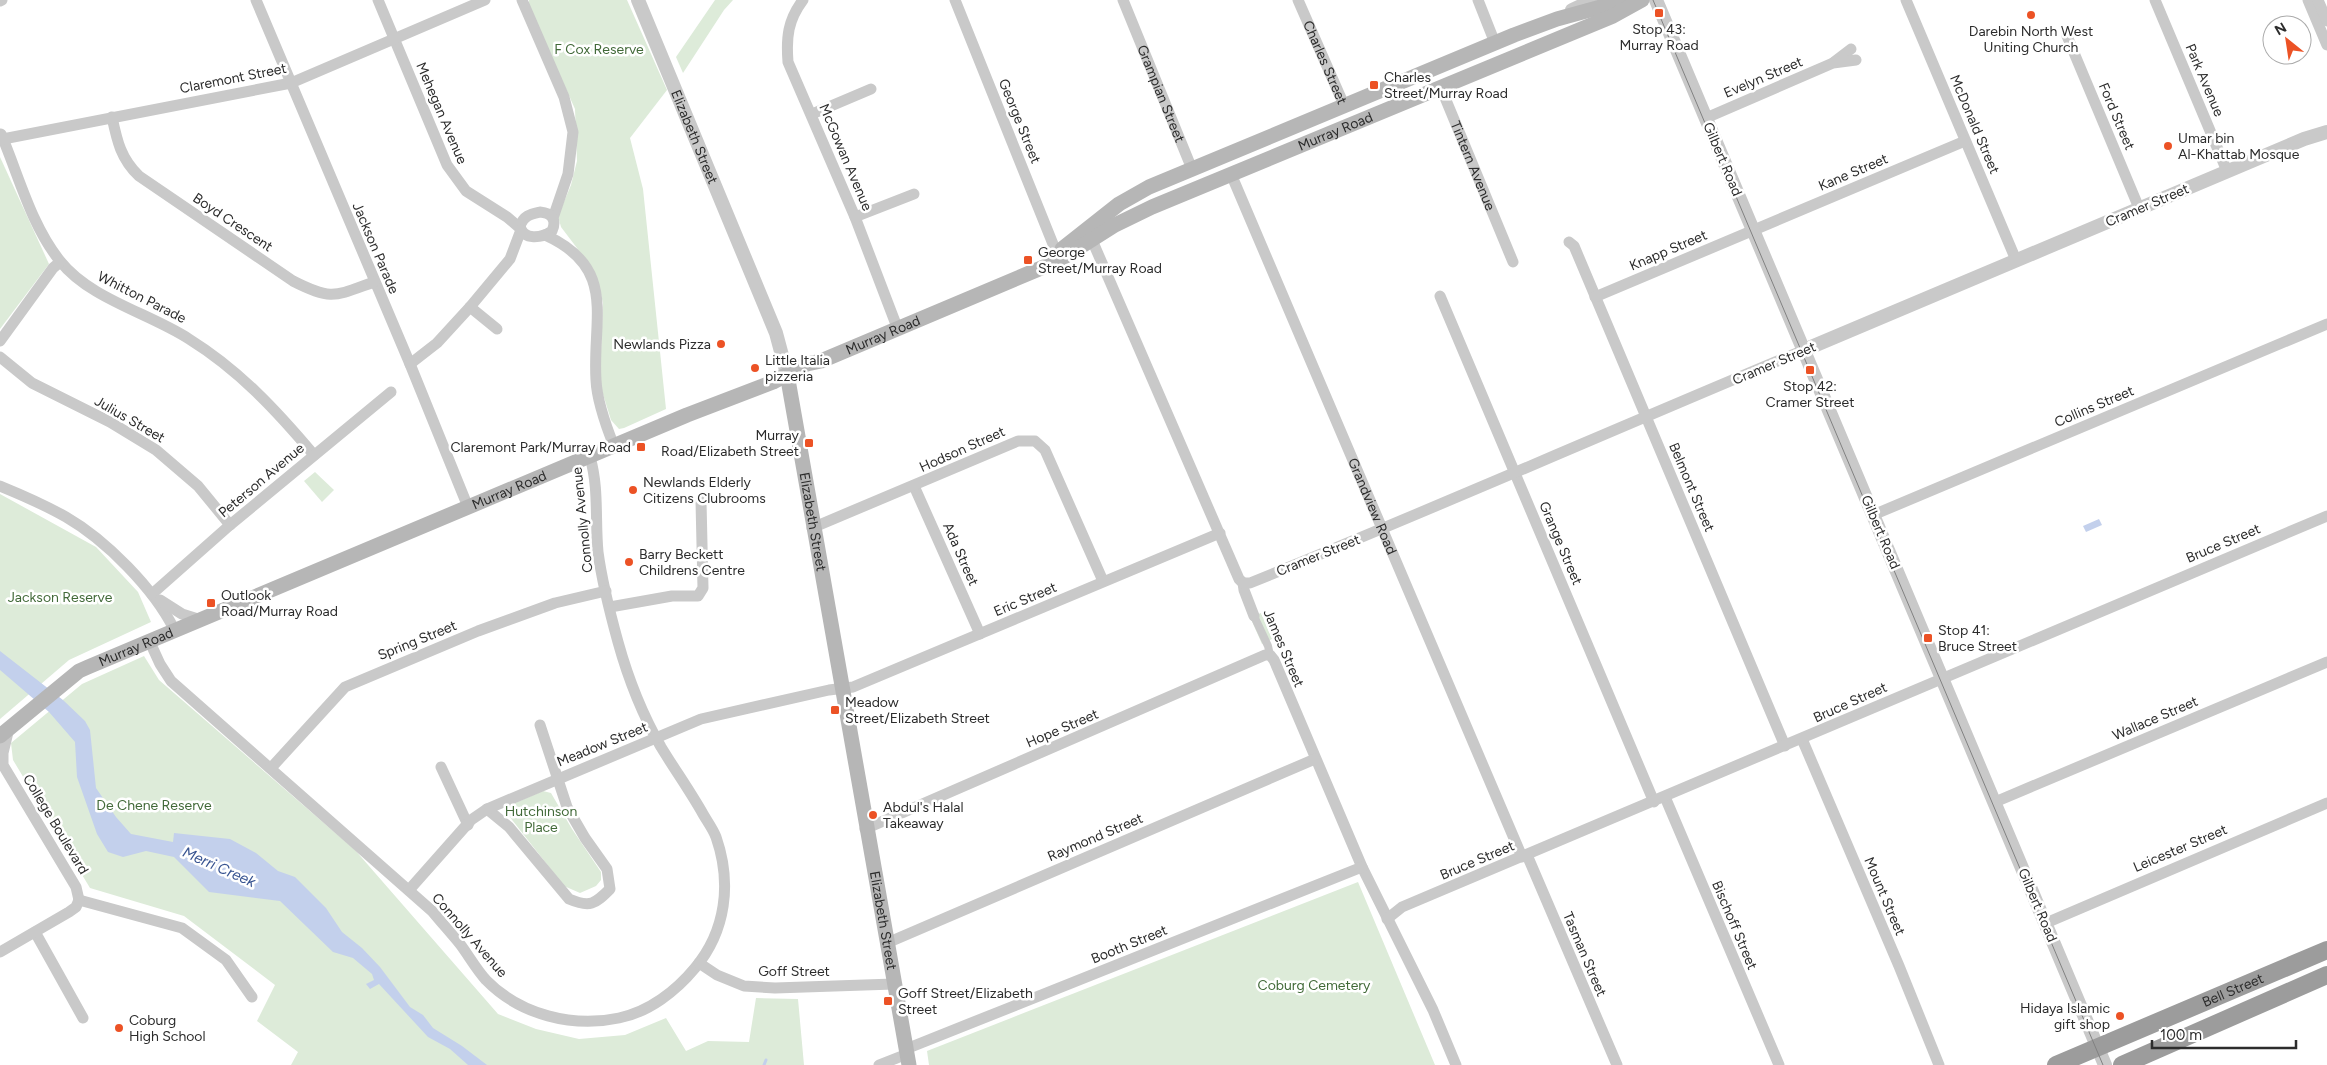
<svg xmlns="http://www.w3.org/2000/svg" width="2327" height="1065" viewBox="0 0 2327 1065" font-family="Figtree,sans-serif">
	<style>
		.green { fill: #ddebd9 }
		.water { fill: #c3d0ec }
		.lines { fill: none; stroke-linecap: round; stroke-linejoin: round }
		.stream { stroke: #c3d0ec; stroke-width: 3 }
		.pedestrian { stroke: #c9c9c9; stroke-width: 8 }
		.minor { stroke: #c9c9c9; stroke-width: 11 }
		.tertiary { stroke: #c9c9c9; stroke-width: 14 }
		.secondary { stroke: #b6b6b6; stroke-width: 15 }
		.trunk { stroke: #9c9c9c; stroke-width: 18 }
		.tram { stroke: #818181; stroke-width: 1 }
		.poi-dot { fill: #ec5225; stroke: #fff; stroke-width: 2 }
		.labels { text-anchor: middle; stroke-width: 5; stroke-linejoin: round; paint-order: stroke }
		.poi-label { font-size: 14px; fill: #2c2c2c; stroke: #fff; text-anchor: start }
		.park-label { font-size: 14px; fill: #416938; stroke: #fff }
		.street-label { font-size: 14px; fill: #2c2c2c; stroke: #fff }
		.water-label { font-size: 15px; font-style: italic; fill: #385491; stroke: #fff }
	</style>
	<rect width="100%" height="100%" fill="#fff"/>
	<!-- green -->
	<g class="green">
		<path d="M529,0H627L667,90L630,138L643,189L666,409L624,428L619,429L611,420L602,391L600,376L603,303L598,282L580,252L561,227L558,216L571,185L577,161L575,109L529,6Z"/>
		<path d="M715,0H733L724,10L683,73L676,57Z"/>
		<path d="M0,157L49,264L0,329Z"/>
		<path d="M315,472L334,490L322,502L304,481Z"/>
		<path d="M0,494L96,547L138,592L151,622L69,660L0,719Z"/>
		<path d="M1261,613L1272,639L1262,644L1250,617Z"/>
		<path d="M144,656L159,680L355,850L498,1014L536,1029L579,1039L625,1035L666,1018L686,1051L708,1041L749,1042L756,998L798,999L804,1065H291L298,1052L257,1021L275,985L184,916L90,888L13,760L11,743L82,684Z"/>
		<path d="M543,791L551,793L572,829L601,872V880L596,886L580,893L564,886L505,811L508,806Z"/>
		<path d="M1358,882L1435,1065H929L927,1051Z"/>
	</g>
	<!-- water -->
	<g class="water">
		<path d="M2099,519L2102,525L2086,532L2083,526Z"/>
		<path d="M0,651L63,700L85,721L90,730L96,788L116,817L131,834L173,842L174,833L230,839L256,853L278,871L295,877L326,908L342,932L362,948L380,967L410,1007L423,1015L433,1028L462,1046L487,1065H468L450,1049L428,1037L379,984L370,989L366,984L374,980L372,974L353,958L333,952L280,901L209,892L174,857L146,851L123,857L108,852L97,834L77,777L75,742L49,712L0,670Z"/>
	</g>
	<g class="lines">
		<!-- stream -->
		<path class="stream" d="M764,1065L766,1060"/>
		<!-- pedestrian -->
		<path class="pedestrian" d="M1254,616L1268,646L1270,655"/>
		<!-- minor -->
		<g class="minor">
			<path d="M256,0L410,364L468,507"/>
			<path d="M378,0L447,165L466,191L507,217L521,229"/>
			<path d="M522,0L564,97L573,132L568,174L553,218"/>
			<path d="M803,0C788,20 786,37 788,62L855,217L897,327"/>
			<path d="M955,0L1057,254"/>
			<path id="s1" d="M1123,0L1192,169"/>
			<path id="s2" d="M1298,0L1344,105"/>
			<path d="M1478,0L1495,43"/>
			<path d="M1906,0L2016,260"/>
			<path d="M2155,0L2227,171"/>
			<path d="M2308,0L2327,45"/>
			<path d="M2318,0L2327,21"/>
			<path d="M0,1L2,0"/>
			<path d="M2067,36L2139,208"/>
			<path d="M1834,62L1851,49"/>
			<path id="s3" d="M1441,88L1513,262"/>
			<path d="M812,114L871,89"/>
			<path d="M112,117C117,141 121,159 139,176L293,281C332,301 335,296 374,282"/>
			<path d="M1706,118L1833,63L1856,60"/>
			<path d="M1,134C19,176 31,225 60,261C90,299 149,313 189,339C239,370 277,411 314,455"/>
			<path d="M3,139L291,83L485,0"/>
			<path id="s4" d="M1231,174L1522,857"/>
			<path d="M540,212C552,213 557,220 552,231C542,238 523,241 520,226C524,215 531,214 540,212Z"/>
			<path d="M855,217L914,194"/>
			<path d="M545,235C618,268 592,318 596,380C597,402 606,426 614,446"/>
			<path d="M1092,240L1239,579L1243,583L1244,590L1254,616"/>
			<path d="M1569,242L1574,246L1785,746"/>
			<path d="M1440,296L1654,802"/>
			<path d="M1595,297L1965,141"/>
			<path d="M470,307L497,329"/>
			<path d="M0,341L53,268L60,262"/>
			<path d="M0,357L32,383L110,422L156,450L198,486L230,525"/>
			<path d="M410,364L437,343L470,307L510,259L521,230"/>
			<path d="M0,486C22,495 45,505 66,517C106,540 154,589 174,629"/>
			<path d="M914,486L980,634"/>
			<path d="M1873,515L2327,324"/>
			<path d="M812,528L1018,441H1035L1045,450L1103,581"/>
			<path d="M1243,583H1250C1436,508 1619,427 1804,350"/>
			<path d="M152,594L230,525L391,392"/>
			<path d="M160,600L182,614L198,619"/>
			<path d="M610,607L672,596H698L703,588L701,501"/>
			<path d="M149,640L160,664L171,681L432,911C441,922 451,933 460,944C469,956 476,969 486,980C520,1015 573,1028 619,1018C649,1012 676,991 695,968C726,931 732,883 716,837C713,829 707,821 703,814C690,791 675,770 661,747C642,714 628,678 618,642C610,613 602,582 598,552C595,520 599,488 590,457"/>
			<path d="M9,728L3,753V765L76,887L79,900"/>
			<path d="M1802,739L1899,966L1939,1065"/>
			<path d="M441,767L468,825"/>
			<path d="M271,768L345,687L478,631L555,603L606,591"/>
			<path d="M1665,797L1779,1065"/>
			<path d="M1995,802L2327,662"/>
			<path d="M487,809L509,827L569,899C590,908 595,904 610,889L607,869L585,838L567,807L540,725"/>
			<path d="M865,829L1265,655H1270L1274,660L1362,867L1433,1010L1456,1065"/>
			<path d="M1527,855L1617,1065"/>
			<path d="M409,890L471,820L487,809L701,719L829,690L853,687L1220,533"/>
			<path d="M79,900L182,928L226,960L252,997"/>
			<path d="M1387,919L1402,907L2327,516"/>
			<path d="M2046,923L2327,803"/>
			<path d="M35,932L83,1018"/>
			<path d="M887,943L1315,759"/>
			<path d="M0,952L69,912L76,907L79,900"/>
			<path d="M699,963L717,975L744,986L775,988L894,984"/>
			<path d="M906,1049L1362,867"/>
			<path d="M879,1065L907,1054"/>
		</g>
		<!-- tertiary -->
		<g class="tertiary">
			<path id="s5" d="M638,0L776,333L787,374"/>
			<path d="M1656,0L2105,1065"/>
			<path d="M1572,10L1594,0"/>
			<path d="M1804,350L2304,139L2327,132"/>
		</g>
		<!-- secondary -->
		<g class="secondary">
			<path d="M1062,249L1119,204L1149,187L1514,35L1557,19L1626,0"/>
			<path id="s6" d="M787,374L909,1065"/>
			<path id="s7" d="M0,736L79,671L88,667L687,415L773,382L807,364L821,361L1058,261L1115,225L1152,207L1613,16L1642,0"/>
		</g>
		<!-- trunk -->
		<g class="trunk">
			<path id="s8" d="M2056,1065L2327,950"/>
			<path d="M2122,1065L2327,975"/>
		</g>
		<!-- tram -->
		<path class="tram" d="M1653,0L2103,1065"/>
	</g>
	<!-- markers -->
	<g class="poi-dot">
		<rect x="1654" y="8" width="10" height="10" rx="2.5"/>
		<circle cx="2031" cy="15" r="5"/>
		<rect x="1369" y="80" width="10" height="10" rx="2.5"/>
		<circle cx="2168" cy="146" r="5"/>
		<rect x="1023" y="255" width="10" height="10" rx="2.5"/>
		<circle cx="721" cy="344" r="5"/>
		<circle cx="755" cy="368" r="5"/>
		<rect x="1805" y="365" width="10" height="10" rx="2.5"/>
		<rect x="804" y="438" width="10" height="10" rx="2.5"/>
		<rect x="636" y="442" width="10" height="10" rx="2.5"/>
		<circle cx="633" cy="490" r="5"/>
		<circle cx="629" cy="562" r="5"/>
		<rect x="206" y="598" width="10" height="10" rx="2.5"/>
		<rect x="1923" y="633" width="10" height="10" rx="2.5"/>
		<rect x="830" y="705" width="10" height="10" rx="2.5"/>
		<circle cx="873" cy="815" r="5"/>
		<rect x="883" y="996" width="10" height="10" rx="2.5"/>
		<circle cx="2120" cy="1016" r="5"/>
		<circle cx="119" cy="1028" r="5"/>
	</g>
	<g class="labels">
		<!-- poi labels -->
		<g class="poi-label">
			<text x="1659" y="34" text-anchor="middle">Stop 43:<tspan x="1659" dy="16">Murray Road</tspan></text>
			<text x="2031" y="36" text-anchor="middle">Darebin North West<tspan x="2031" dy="16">Uniting Church</tspan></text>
			<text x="1384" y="82">Charles<tspan x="1384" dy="16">Street/Murray Road</tspan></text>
			<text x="2178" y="143">Umar bin<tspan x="2178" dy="16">Al-Khattab Mosque</tspan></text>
			<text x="1038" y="257">George<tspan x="1038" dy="16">Street/Murray Road</tspan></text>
			<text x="711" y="349" text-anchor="end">Newlands Pizza</text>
			<text x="765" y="365">Little Italia<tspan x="765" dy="16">pizzeria</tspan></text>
			<text x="1810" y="391" text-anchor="middle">Stop 42:<tspan x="1810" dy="16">Cramer Street</tspan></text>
			<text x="799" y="440" text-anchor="end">Murray<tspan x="799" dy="16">Road/Elizabeth Street</tspan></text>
			<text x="631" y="452" text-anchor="end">Claremont Park/Murray Road</text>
			<text x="643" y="487">Newlands Elderly<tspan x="643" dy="16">Citizens Clubrooms</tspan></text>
			<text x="639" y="559">Barry Beckett<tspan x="639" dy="16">Childrens Centre</tspan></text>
			<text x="221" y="600">Outlook<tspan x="221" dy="16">Road/Murray Road</tspan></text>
			<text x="1938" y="635">Stop 41:<tspan x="1938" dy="16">Bruce Street</tspan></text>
			<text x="845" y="707">Meadow<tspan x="845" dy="16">Street/Elizabeth Street</tspan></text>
			<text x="883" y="812">Abdul's Halal<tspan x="883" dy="16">Takeaway</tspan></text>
			<text x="898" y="998">Goff Street/Elizabeth<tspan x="898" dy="16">Street</tspan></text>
			<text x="2110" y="1013" text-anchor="end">Hidaya Islamic<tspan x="2110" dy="16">gift shop</tspan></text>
			<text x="129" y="1025">Coburg<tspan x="129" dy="16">High School</tspan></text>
		</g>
		<!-- park labels -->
		<g class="park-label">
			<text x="599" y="54">F Cox Reserve</text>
			<text x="60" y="602">Jackson Reserve</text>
			<text x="154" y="810">De Chene Reserve</text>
			<text x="541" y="816">Hutchinson<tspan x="541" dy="16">Place</tspan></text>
			<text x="1314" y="990">Coburg Cemetery</text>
		</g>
		<!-- street labels -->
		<g class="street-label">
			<text dy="5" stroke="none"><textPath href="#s2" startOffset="68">Charles Street</textPath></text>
			<text transform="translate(1763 77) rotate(-23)" y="5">Evelyn Street</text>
			<text transform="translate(233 78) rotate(-11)" y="5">Claremont Street</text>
			<text transform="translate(2205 80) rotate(67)" y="5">Park Avenue</text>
			<text dy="5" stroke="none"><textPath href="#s1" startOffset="101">Grampian Street</textPath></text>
			<text transform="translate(442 113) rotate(67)" y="5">Mehegan Avenue</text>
			<text transform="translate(2117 116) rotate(67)" y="5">Ford Street</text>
			<text transform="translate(1020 121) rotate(68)" y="5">George Street</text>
			<text transform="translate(1975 124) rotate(67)" y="5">McDonald Street</text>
			<text dy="5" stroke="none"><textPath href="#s7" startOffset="1471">Murray Road</textPath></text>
			<text dy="5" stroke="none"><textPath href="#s5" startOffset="148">Elizabeth Street</textPath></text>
			<text transform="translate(846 157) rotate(67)" y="5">McGowan Avenue</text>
			<text transform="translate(1723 159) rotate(67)" y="5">Gilbert Road</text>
			<text dy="5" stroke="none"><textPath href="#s3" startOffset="84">Tintern Avenue</textPath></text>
			<text transform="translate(1853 172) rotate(-23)" y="5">Kane Street</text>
			<text transform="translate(2147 205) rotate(-23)" y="5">Cramer Street</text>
			<text transform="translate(233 222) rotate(34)" y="5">Boyd Crescent</text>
			<text transform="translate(376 248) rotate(67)" y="5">Jackson Parade</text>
			<text transform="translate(1668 250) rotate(-23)" y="5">Knapp Street</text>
			<text transform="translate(142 297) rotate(27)" y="5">Whitton Parade</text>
			<text dy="5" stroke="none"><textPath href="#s7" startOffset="974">Murray Road</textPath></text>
			<text transform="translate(1774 363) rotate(-23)" y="5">Cramer Street</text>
			<text transform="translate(2094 406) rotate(-23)" y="5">Collins Street</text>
			<text transform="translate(130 419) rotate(30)" y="5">Julius Street</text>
			<text transform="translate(962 449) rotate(-24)" y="5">Hodson Street</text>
			<text transform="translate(261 480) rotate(-40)" y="5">Peterson Avenue</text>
			<text transform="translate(1692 487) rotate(67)" y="5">Belmont Street</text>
			<text dy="5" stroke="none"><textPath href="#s7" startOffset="569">Murray Road</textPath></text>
			<text dy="5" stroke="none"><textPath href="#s4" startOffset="361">Grandview Road</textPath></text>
			<text transform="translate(582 520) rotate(-96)" y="5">Connolly Avenue</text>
			<text dy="5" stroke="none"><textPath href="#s6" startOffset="150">Elizabeth Street</textPath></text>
			<text transform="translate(1881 532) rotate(67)" y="5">Gilbert Road</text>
			<text transform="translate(1561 543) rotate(67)" y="5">Grange Street</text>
			<text transform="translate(2223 543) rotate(-23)" y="5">Bruce Street</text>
			<text transform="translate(961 554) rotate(66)" y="5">Ada Street</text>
			<text transform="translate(1318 555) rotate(-22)" y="5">Cramer Street</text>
			<text transform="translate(1025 599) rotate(-23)" y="5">Eric Street</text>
			<text transform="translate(417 640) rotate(-22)" y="5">Spring Street</text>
			<text dy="5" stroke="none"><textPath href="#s7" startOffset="164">Murray Road</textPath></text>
			<text transform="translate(1284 648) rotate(67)" y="5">James Street</text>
			<text transform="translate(1850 702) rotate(-24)" y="5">Bruce Street</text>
			<text transform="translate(2155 718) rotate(-23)" y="5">Wallace Street</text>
			<text transform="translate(1062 728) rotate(-23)" y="5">Hope Street</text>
			<text transform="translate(602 744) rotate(-22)" y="5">Meadow Street</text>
			<text transform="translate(56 824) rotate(59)" y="5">College Boulevard</text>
			<text transform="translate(1095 837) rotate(-23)" y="5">Raymond Street</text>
			<text transform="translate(2180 848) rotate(-23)" y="5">Leicester Street</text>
			<text transform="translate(1477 860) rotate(-23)" y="5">Bruce Street</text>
			<text transform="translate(1885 896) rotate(67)" y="5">Mount Street</text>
			<text transform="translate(2038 905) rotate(67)" y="5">Gilbert Road</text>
			<text dy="5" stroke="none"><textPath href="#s6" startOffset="555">Elizabeth Street</textPath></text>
			<text transform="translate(1735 925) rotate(67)" y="5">Bischoff Street</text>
			<text transform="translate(470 935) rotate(49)" y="5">Connolly Avenue</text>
			<text transform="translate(1129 944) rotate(-22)" y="5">Booth Street</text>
			<text transform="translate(1585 954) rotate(67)" y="5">Tasman Street</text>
			<text x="794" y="976">Goff Street</text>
			<text dy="5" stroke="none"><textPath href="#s8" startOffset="192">Bell Street</textPath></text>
		</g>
		<!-- water labels -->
		<g class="water-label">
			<text transform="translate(219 867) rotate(24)" y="5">Merri Creek</text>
		</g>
	</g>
	<!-- north arrow -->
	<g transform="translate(2287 40) rotate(330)"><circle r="24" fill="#ffffff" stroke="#ababab"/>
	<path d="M0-4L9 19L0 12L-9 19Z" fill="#ec5225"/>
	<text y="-8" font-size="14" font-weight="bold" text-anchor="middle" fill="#2c2c2c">N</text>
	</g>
	<!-- scale -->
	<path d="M2152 1040v8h144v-8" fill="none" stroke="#2c2c2c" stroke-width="2.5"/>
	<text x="2160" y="1040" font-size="15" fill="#2c2c2c" stroke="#ffffff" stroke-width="4" paint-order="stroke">100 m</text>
</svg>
